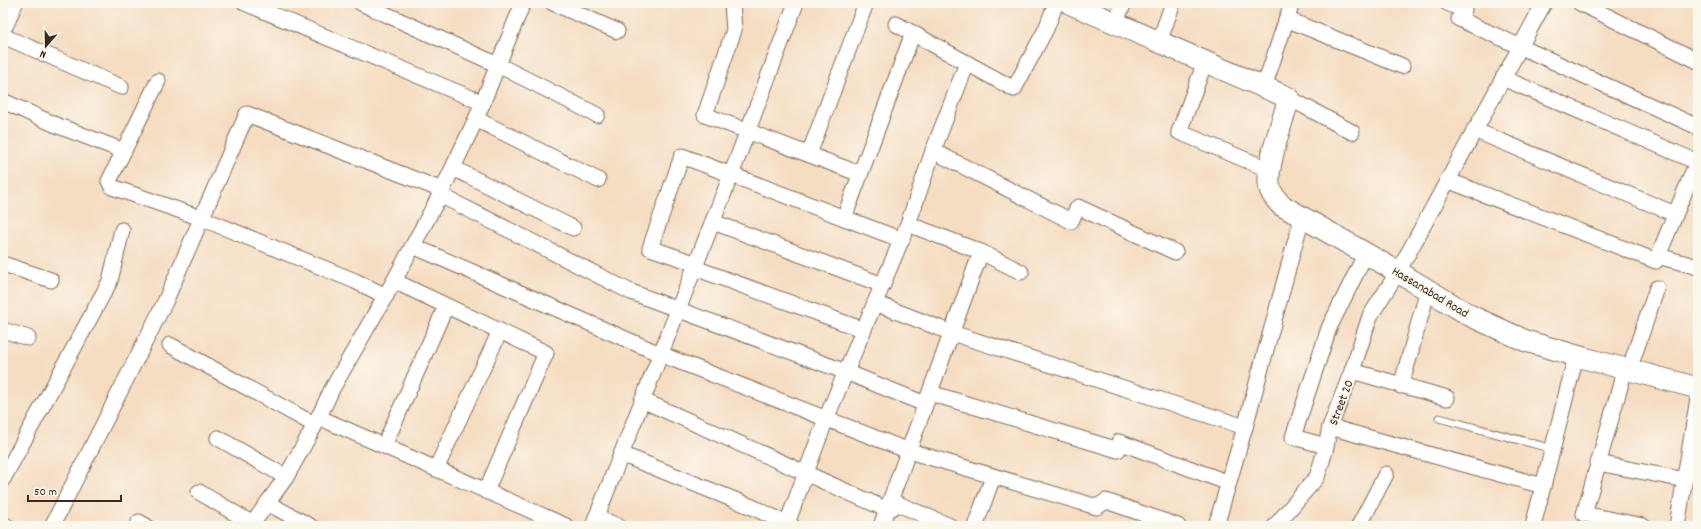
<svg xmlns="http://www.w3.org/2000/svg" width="1701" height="529" viewBox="0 0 1701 529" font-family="Dekko,sans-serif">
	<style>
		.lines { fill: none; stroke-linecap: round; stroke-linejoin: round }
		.lane-casing { stroke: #7c6957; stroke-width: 9 }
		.street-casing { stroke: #7c6957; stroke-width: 17 }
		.secondary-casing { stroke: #7c6957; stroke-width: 23 }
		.lane { stroke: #fff; stroke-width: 7 }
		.street { stroke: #fff; stroke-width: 15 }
		.secondary { stroke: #fff; stroke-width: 21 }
		.labels { text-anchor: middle; stroke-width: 4; stroke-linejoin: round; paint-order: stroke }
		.street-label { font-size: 13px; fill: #3b2a1e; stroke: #fbf7ec }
	</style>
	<rect width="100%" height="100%" fill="#fbf7ec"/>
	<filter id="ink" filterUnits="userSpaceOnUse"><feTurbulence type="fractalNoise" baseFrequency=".025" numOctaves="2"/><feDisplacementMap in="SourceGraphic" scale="8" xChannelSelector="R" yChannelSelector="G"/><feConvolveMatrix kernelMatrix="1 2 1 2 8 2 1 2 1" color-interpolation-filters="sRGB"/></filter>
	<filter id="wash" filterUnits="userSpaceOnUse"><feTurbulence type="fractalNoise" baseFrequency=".012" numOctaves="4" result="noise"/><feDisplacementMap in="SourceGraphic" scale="16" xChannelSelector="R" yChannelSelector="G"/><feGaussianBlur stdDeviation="0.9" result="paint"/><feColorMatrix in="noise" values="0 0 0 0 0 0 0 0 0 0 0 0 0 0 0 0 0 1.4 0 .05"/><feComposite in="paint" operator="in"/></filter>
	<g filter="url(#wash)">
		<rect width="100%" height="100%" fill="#f5ddc2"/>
	</g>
	<g filter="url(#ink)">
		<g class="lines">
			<!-- lane casing -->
			<g class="lane-casing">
				<path id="lane" d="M1439,418L1553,449"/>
			</g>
			<!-- street casing -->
			<g class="street-casing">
				<g id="street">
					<path d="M245,3L483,103"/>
					<path d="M361,3L498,65L597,115"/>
					<path d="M553,3L617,31"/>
					<path d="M732,3L734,30L705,115L860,174"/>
					<path d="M1447,3L1464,10L1459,19L1698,127"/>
					<path d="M1580,3L1698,61"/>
					<path d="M1286,19L1402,66"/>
					<path d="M1115,23L1124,3"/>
					<path d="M896,24L1014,89L1046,29L1056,3"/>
					<path d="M3,36L121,87"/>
					<path d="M1159,42L1173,3"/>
					<path d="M1205,62L1179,132L1270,170"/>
					<path d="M158,81L109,181L112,187L201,218L355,281L386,296"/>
					<path d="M1264,87L1292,3"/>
					<path d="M1289,98L1352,132"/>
					<path d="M3,101L56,125L124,151"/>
					<path d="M476,119L598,180"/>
					<path d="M1474,130L1675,214"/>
					<path d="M933,151L1071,221L1078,207L1175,252"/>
					<path d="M809,154L866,3"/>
					<path d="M453,168L573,228"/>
					<path d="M1447,180L1656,261L1697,162L1503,78"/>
					<path d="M440,195L631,292L846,372L925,404"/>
					<path d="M844,218L913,33"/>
					<path d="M713,222L883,285"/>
					<path d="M908,224L981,252L1021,272"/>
					<path d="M413,246L660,354L909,451L1097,507L1106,501L1178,526"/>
					<path d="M1658,256L1698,267"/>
					<path d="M3,264L51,280"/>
					<path d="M697,264L650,248L682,156L902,240"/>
					<path d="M695,268L864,330"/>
					<path d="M394,281L546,353L486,491"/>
					<path d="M875,303L952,333L1245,427"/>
					<path d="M3,330L28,338"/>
					<path d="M170,345L315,425"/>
					<path d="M1625,369L1584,514L1643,526"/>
					<path d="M1629,370L1657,288"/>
					<path d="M1352,371L1447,398"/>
					<path d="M1401,386L1428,290"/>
					<path d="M930,393L1118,450L1119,442L1229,483"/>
					<path d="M642,400L888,510L898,504L950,526"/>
					<path d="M318,417L566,526"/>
					<path d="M1330,427L1543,486"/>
					<path d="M218,438L286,477"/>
					<path d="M384,446L446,306"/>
					<path d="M1326,446L1293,437L1329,328L1366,253"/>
					<path d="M621,454L752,507L792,526"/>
					<path d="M1598,463L1685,480"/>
					<path d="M436,469L500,331"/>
					<path d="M3,479L110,281L122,230"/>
					<path d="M199,492L253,524"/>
					<path d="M267,503L310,526"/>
					<path d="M596,517L618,526"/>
					<path d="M139,522L146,526"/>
					<path d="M3,524L7,526"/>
					<path d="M52,526L165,302L247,114L442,190"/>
					<path d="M251,526L286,477L315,425L332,389L394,281L440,195L476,119L523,3"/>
					<path d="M593,526L731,175L796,3"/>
					<path d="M786,526L826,419L908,224L933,151L967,63"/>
					<path d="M881,526L981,252"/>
					<path d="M975,526L993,477"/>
					<path d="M1216,526L1245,427L1302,217"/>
					<path d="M1275,526L1317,477L1325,451L1330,427L1352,371L1370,316L1398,272L1544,3"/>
					<path d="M1359,526L1386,474"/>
					<path d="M1533,526L1576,356"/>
					<path d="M1677,526L1698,398"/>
				</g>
			</g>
			<!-- secondary casing -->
			<g class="secondary-casing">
				<g id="secondary">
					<path d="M1069,3L1289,98C1283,120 1267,163 1269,183C1269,192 1275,198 1281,205L1398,272L1471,316L1526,341L1584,358L1698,388"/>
					<path d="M3,24L12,3"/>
				</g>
			</g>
			<!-- lane -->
			<use href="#lane" class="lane"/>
			<!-- street -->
			<use href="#street" class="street"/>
			<!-- secondary -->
			<use href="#secondary" class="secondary"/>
		</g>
	</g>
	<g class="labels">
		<!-- street labels -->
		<g class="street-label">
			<text transform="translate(1431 291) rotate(31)" y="5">Hassanabad Road</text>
			<text transform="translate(1340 402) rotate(-69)" y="5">Street 20</text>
		</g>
	</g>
	<!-- margin -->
	<rect width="1701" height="529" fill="none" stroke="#fbf7ec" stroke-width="16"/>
	<!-- north arrow -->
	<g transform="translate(46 46) rotate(200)" stroke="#fbf7ec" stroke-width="3" paint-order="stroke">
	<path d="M0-3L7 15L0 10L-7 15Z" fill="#3b2a1e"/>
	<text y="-6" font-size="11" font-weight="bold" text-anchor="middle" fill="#3b2a1e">N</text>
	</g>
	<!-- scale -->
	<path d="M28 495v6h93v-6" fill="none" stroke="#3b2a1e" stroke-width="2"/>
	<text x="34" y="495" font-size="12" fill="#3b2a1e" stroke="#fbf7ec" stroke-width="3" paint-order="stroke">50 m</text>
</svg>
